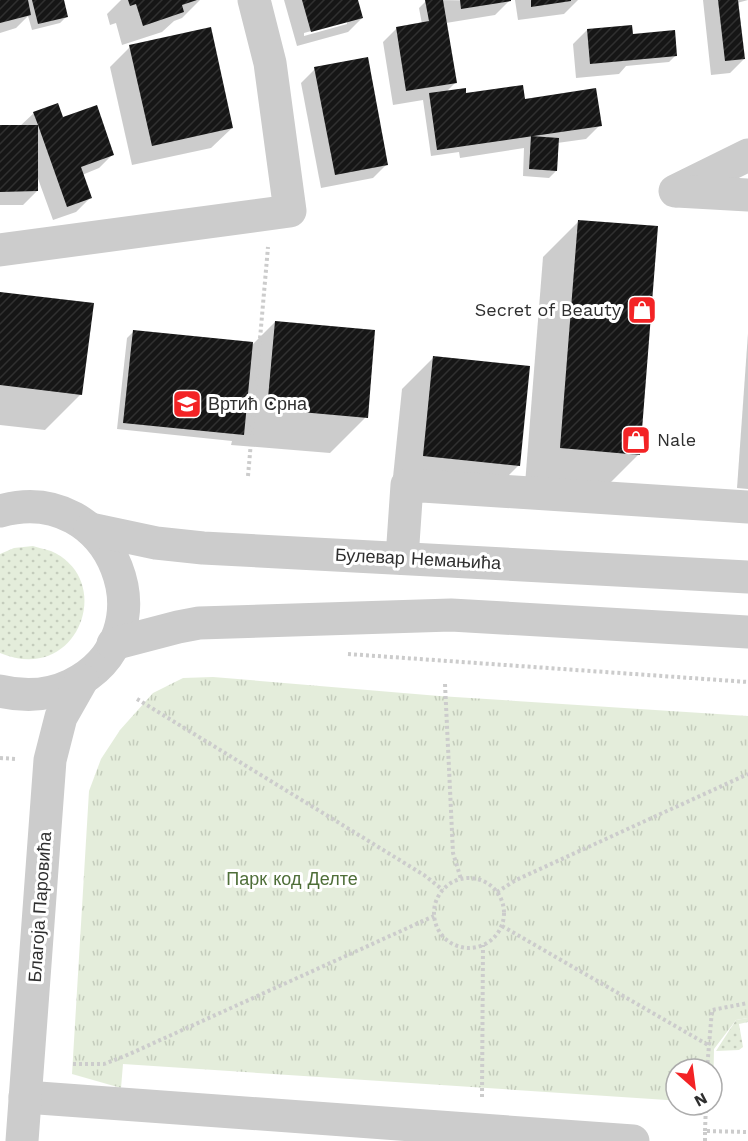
<svg xmlns="http://www.w3.org/2000/svg" width="748" height="1141" viewBox="0 0 748 1141" font-family="'Work Sans',sans-serif">
	<style>
		.grass { fill: url(#grass-dots) }
		.park { fill: url(#park-tufts) }
		.shadow { fill: #0003; fill-rule: evenodd }
		.building { fill: url(#building-hatch) }
		.lines { fill: none; stroke-linecap: round; stroke-linejoin: round }
		.path { stroke: #ccc; stroke-width: 4; stroke-dasharray: 3 3; stroke-linecap: butt }
		.minor { stroke: #ccc; stroke-width: 33 }
		.labels { text-anchor: middle; stroke-width: 6; stroke-linejoin: round; paint-order: stroke }
		.poi-label { font-size: 18px; fill: #2f2f2f; stroke: #fff; text-anchor: start }
		.street-label { font-size: 18px; fill: #2f2f2f; stroke: #fff }
		.park-label { font-size: 18px; fill: #4e6e38; stroke: #fff }
	</style>
	<defs>
		<pattern id="grass-dots" width="8" height="8" patternUnits="userSpaceOnUse" patternTransform="scale(1.5)"><rect width="8" height="8" fill="#e4eddb"/><path d="M2 2h.1M6 6h.1" fill="none" stroke="#c4ccbc" stroke-width="1.8" stroke-linecap="round"/></pattern>
		<pattern id="park-tufts" width="24" height="20" patternUnits="userSpaceOnUse" patternTransform="scale(1.5)"><rect width="24" height="20" fill="#e4eddb"/><path d="M3 7l-1-3M5 7V3M7 7l1-3M15 17l-1-3M17 17v-4M19 17l1-3" fill="none" stroke="#c4ccbc"/></pattern>
		<pattern id="building-hatch" width="6" height="6" patternUnits="userSpaceOnUse" patternTransform="scale(1.5)"><rect width="6" height="6" fill="#161616"/><path d="M-1 1l2-2M0 6l6-6M5 7l2-2" fill="none" stroke="#303030"/></pattern>
	</defs>
	<rect width="100%" height="100%" fill="#fff"/>
	<!-- grass -->
	<g class="grass">
		<path d="M33,546C38,548 45,549 51,551C117,580 78,686 0,653V554L14,548Z"/>
		<path d="M748,1018V1022L739,1024L743,1047L739,1050L716,1051L736,1020Z"/>
	</g>
	<!-- park -->
	<path class="park" d="M213,677L439,696L748,716V1018L736,1020L714,1049L713,1099L712,1069H676V1100H667L123,1064L121,1088L72,1074L89,791L101,759L120,730L153,693L183,678Z"/>
	<!-- shadow -->
	<g class="shadow">
		<path d="M0,0H63L67,16L60,23L32,30L28,16L16,28L0,33Z"/>
		<path d="M121,0H200L182,18L174,21L162,32L122,45L116,23L110,25L107,14Z"/>
		<path d="M284,0H357L362,18L348,32L297,46ZM347,21V24L304,36V33Z"/>
		<path d="M435,0L509,1L495,15L446,23L455,83L446,92L524,102L600,125L586,139L557,143L556,171L549,178L523,176L524,148L460,158L459,152L431,156L423,100L393,105L383,42L397,28L422,24L419,8L426,1Z"/>
		<path d="M515,0H578L564,14L518,20Z"/>
		<path d="M703,0H748L737,3L744,59L730,73L711,75Z"/>
		<path d="M587,30L631,38L676,55L669,62L626,66L619,74L576,78L573,44Z"/>
		<path d="M130,47L232,128L211,148L132,165L110,67Z"/>
		<path d="M315,69L387,164L373,178L321,188L301,83Z"/>
		<path d="M34,113L62,118L113,154L99,168L82,175L90,198L76,212L53,220L37,176V191L23,205H0V127L20,126Z"/>
		<path d="M579,221L639,454L603,490L525,484L543,257Z"/>
		<path d="M0,293L81,394L45,430L0,425Z"/>
		<path d="M275,322L366,417L330,453L231,445L232,441L117,429L127,338L134,331L251,346Z"/>
		<path d="M748,333V489L737,488Z"/>
		<path d="M433,358L519,465L488,496L392,487L402,389Z"/>
	</g>
	<!-- building -->
	<g class="building">
		<path d="M0,0H28L31,15L0,23Z"/>
		<path d="M32,0H64L68,17L38,24Z"/>
		<path d="M128,0H197L182,5L184,12L143,26L136,4L130,6Z"/>
		<path d="M302,0H358L363,18L311,32Z"/>
		<path d="M425,0H443L457,83L406,91L396,27L429,21Z"/>
		<path d="M460,0H511V1L461,9Z"/>
		<path d="M531,0H571V1L531,7Z"/>
		<path d="M718,0H738L745,59L725,61Z"/>
		<path d="M632,25L633,34L675,30L677,56L590,64L587,29Z"/>
		<path d="M211,27L233,128L152,146L129,45Z"/>
		<path d="M368,57L388,165L335,175L314,67Z"/>
		<path d="M523,85L525,99L596,88L602,126L437,150L429,93L466,88V93Z"/>
		<path d="M58,103L63,117L97,105L114,155L81,167L92,198L67,207L38,125V191L0,192V125H38L33,112Z"/>
		<path d="M531,136L559,138L557,171L529,169Z"/>
		<path d="M578,220L658,226L640,455L560,448Z"/>
		<path d="M0,292L94,303L82,395L0,385Z"/>
		<path d="M275,321L375,330L368,418L267,409Z"/>
		<path d="M133,330L253,342L244,435L123,423Z"/>
		<path d="M433,356L530,366L520,466L423,456Z"/>
	</g>
	<g class="lines">
		<!-- path -->
		<g class="path">
			<path d="M248,476L268,247"/>
			<path d="M348,654L748,682"/>
			<path d="M445,684L453,853L461,879"/>
			<path d="M137,699L424,875L443,890"/>
			<path d="M0,758L17,759"/>
			<circle cx="469" cy="913" r="35"/>
			<path d="M497,892L516,880L748,774"/>
			<path d="M502,926L708,1045"/>
			<path d="M73,1064H104L125,1056L434,916"/>
			<path d="M707,1069L712,1010L748,1003"/>
			<path d="M482,1097L483,945"/>
			<path d="M705,1131L706,1105"/>
			<path d="M705,1141V1131L748,1132"/>
		</g>
		<!-- minor -->
		<g class="minor">
			<path d="M675,191L748,155"/>
			<path d="M677,191L748,195"/>
			<path d="M0,250L290,211L270,63L254,0"/>
			<path d="M0,511C114,479 173,636 71,685C48,696 25,697 0,691"/>
			<path d="M90,529L156,543L203,548L748,577"/>
			<path d="M402,558L407,485L748,507"/>
			<path d="M113,644L178,627L199,623L451,615L748,632"/>
			<path d="M25,1097L633,1141"/>
			<path d="M22,1141L50,760L61,717L82,680"/>
		</g>
	</g>
	<!-- icons -->
	<defs>
		<g id="shop-square" transform="scale(1.5)"><rect x="-9" y="-9" width="18" height="18" rx="4" fill="#f32325" stroke="#fff"/><path d="M-5-2.5h2.3a2.7 3.5 0 0 1 5.4 0H5L5.5 6h-11ZM-1.5-2.5h3a1.5 2.3 0 0 0-3 0Z" fill="#fff"/></g>
		<g id="school-square" transform="scale(1.5)"><rect x="-9" y="-9" width="18" height="18" rx="4" fill="#f32325" stroke="#fff"/><path d="M0-5L7-2L0 1L-7-2ZM-4 1L0 2.5L4 1V4Q0 6-4 4Z" fill="#fff"/></g>
	</defs>
	<g fill-rule="evenodd">
		<use href="#shop-square" x="642" y="310"/>
		<use href="#school-square" x="187" y="404"/>
		<use href="#shop-square" x="636" y="440"/>
	</g>
	<g class="labels">
		<!-- poi labels -->
		<g class="poi-label">
			<text x="621" y="316" text-anchor="end">Secret of Beauty</text>
			<text x="208" y="410">Вртић Срна</text>
			<text x="657" y="446">Nale</text>
		</g>
		<!-- street labels -->
		<g class="street-label">
			<text transform="translate(418 559) rotate(3)" y="6">Булевар Немањића</text>
			<text transform="translate(40 907) rotate(-86)" y="6">Благоја Паровића</text>
		</g>
		<!-- park labels -->
		<g class="park-label">
			<text x="292" y="885">Парк код Делте</text>
		</g>
	</g>
	<!-- north arrow -->
	<g transform="translate(694 1087) rotate(152)"><circle r="28" fill="#ffffff" stroke="#acacac" stroke-width="1.5"/>
	<path d="M0-4.5L10 22L0 15L-10 22Z" fill="#f32325"/>
	<text y="-9" font-size="16" font-weight="bold" text-anchor="middle" fill="#2f2f2f">N</text>
	</g>
</svg>
